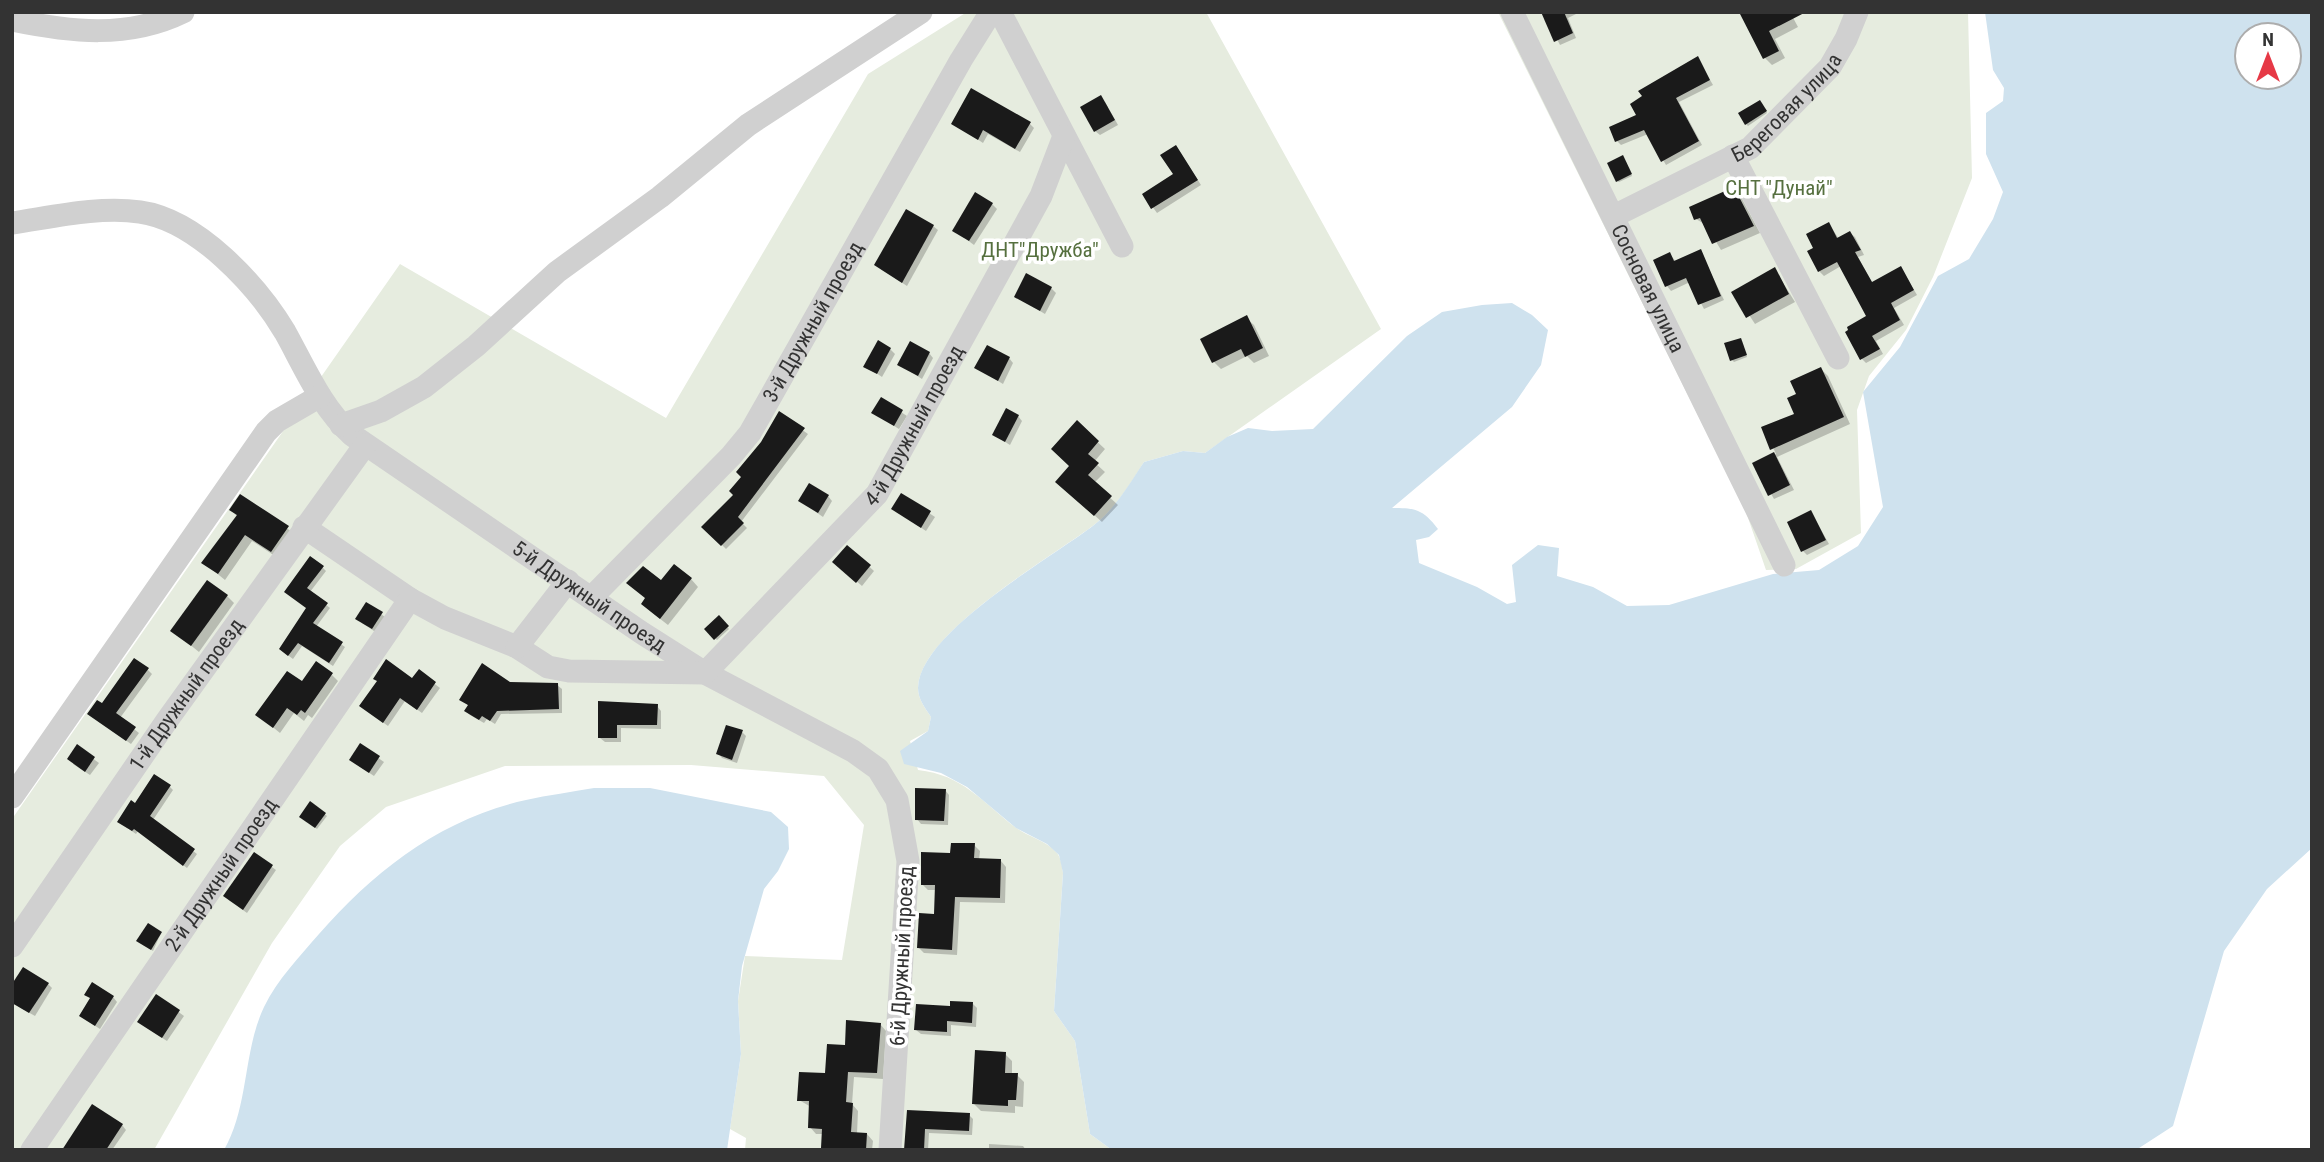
<svg xmlns="http://www.w3.org/2000/svg" width="2324" height="1162" viewBox="0 0 2324 1162" font-family="'Roboto Condensed',sans-serif">
	<style>
		.green { fill: #e6ecdf }
		.water { fill: #cfe2ee; fill-rule: evenodd }
		.shadow { fill: #0003 }
		.building { fill: #1a1a1a }
		.lines { fill: none; stroke-linecap: round; stroke-linejoin: round }
		.minor { stroke: #d0d0d0; stroke-width: 23 }
		.labels { text-anchor: middle; stroke-width: 7; stroke-linejoin: round; paint-order: stroke }
		.street-label { font-size: 21px; fill: #333; stroke: #fff }
		.park-label { font-size: 21px; fill: #56703f; stroke: #fff }
	</style>
	<rect width="100%" height="100%" fill="#fff"/>
	<!-- green -->
	<g class="green">
		<path d="M967,12H1206L1381,329L1205,453L1183,451L1144,462C1130,484 1116,508 1094,525C1053,556 919,633 918,688C918,699 925,708 931,717L928,731L910,741L918,770C963,775 981,801 1015,827C1028,837 1046,840 1057,853C1061,858 1062,866 1063,873L1054,1011L1075,1041L1090,1134L1112,1150H745L746,1138L730,1129L741,1054L738,1001L745,956L842,960L864,825L824,776L691,765L505,766L386,807L340,846L272,943L154,1150H12V819L400,264L666,418L868,74Z"/>
		<path d="M1498,12H1968L1972,178L1933,277L1906,330L1869,376L1857,410L1861,533L1796,569L1766,570L1746,512Z"/>
	</g>
	<!-- water -->
	<g class="water">
		<path d="M1985,12H2312V848L2267,889L2224,951L2173,1126L2136,1150H1112L1090,1134L1075,1041L1054,1011L1063,873L1059,855L1047,844L1016,828L967,787L941,773L904,764L900,751L928,731L931,717C925,708 918,699 918,688C919,632 1053,557 1094,525C1116,508 1129,484 1144,462L1183,451L1205,453L1227,437L1248,428L1272,431L1313,429L1407,336L1442,312L1482,305L1512,303L1532,315L1548,330L1541,365L1512,407L1392,508C1415,508 1423,509 1438,529L1429,537L1416,540L1419,563L1477,587L1507,604L1516,602L1512,565L1538,545L1559,548L1557,576L1593,587L1627,606L1669,605L1773,574L1819,570L1858,546L1883,507L1863,392L1900,347L1938,276L1969,259L1993,219L2003,192L1986,154V113L2003,101L2004,88L1993,70ZM2247,35H2289V77H2247Z"/>
		<path d="M594,788H650L771,812L788,827L789,849L778,871L764,889L742,966L738,1001L741,1054L727,1150H224C249,1107 243,1051 264,1007C277,980 300,956 319,934C374,871 442,818 526,800C548,795 572,792 594,788Z"/>
	</g>
	<!-- shadow -->
	<g class="shadow">
		<path d="M1543,12H1580L1568,18L1576,38L1560,45Z"/>
		<path d="M1741,12H1790L1798,27L1775,39L1785,58L1772,65L1765,58Z"/>
		<path d="M1698,59L1713,85L1679,102L1702,145L1666,165L1648,134L1621,145L1617,141L1639,116Z"/>
		<path d="M1105,102L1118,125L1100,135L1095,131Z"/>
		<path d="M1762,104L1767,113L1748,126L1746,124Z"/>
		<path d="M953,123L1030,124L1034,128L1020,152L988,134L983,143Z"/>
		<path d="M1180,152L1201,185L1157,213L1144,195L1175,175Z"/>
		<path d="M1624,159L1632,176L1619,182L1617,181Z"/>
		<path d="M1733,190L1741,197L1760,233L1721,250L1706,225L1696,219Z"/>
		<path d="M992,204L997,209L974,245L954,230Z"/>
		<path d="M1829,224L1839,239L1850,233L1855,237L1864,255L1858,257L1873,284L1901,268L1917,295L1894,308L1904,325L1876,341L1883,354L1866,363L1862,359L1869,317L1841,266L1824,276L1819,271L1816,249Z"/>
		<path d="M933,226L938,230L907,286L881,269Z"/>
		<path d="M1700,251L1724,300L1704,309L1690,282L1671,291L1667,286L1670,254L1676,262Z"/>
		<path d="M1775,270L1795,302L1755,324L1734,292Z"/>
		<path d="M1051,288L1056,293L1045,314L1016,297Z"/>
		<path d="M1246,318L1254,325L1269,356L1254,363L1247,356L1221,369L1214,362Z"/>
		<path d="M1742,342L1747,357L1734,362L1732,360Z"/>
		<path d="M890,349L895,354L882,377L866,366Z"/>
		<path d="M929,353L933,358L922,379L900,365Z"/>
		<path d="M1009,358L1013,363L1003,384L977,368Z"/>
		<path d="M1821,369L1828,376L1850,424L1777,457L1794,490L1774,499L1754,464L1776,454L1764,428L1796,415L1798,395Z"/>
		<path d="M881,399L907,416L899,429L873,413Z"/>
		<path d="M780,414L808,434L741,522L747,528L726,549L704,527L735,495Z"/>
		<path d="M1018,416L1022,421L1010,445L994,435Z"/>
		<path d="M1077,423L1105,449L1094,462L1105,472L1094,483L1118,505L1102,522L1065,489L1071,466Z"/>
		<path d="M902,495L935,517L926,531L893,509Z"/>
		<path d="M241,496L295,534L278,558L252,541L225,580L204,563L238,517L231,510Z"/>
		<path d="M828,496L832,501L823,517L800,501Z"/>
		<path d="M1811,512L1829,544L1807,555L1803,551Z"/>
		<path d="M848,547L874,571L862,586L839,566Z"/>
		<path d="M322,567L326,571L310,592L330,608L316,627L345,647L333,666L302,646L293,659L285,653L308,608L290,595Z"/>
		<path d="M691,579L698,587L668,625L650,611L661,582Z"/>
		<path d="M227,596L234,603L199,652L173,631Z"/>
		<path d="M381,614L386,618L377,633L362,623Z"/>
		<path d="M719,618L729,629L717,640L706,629Z"/>
		<path d="M147,669L152,674L120,718L139,733L131,744L94,718L102,705Z"/>
		<path d="M419,672L440,688L422,713L405,701L388,726L366,710L413,680Z"/>
		<path d="M332,675L338,681L312,718L308,715L304,721L294,713L280,733L258,715Z"/>
		<path d="M557,685L562,689V713L501,714L495,724L487,719L484,723L470,715L466,711L469,706L461,699Z"/>
		<path d="M600,702L657,706L661,711V729L621,728V742H605L600,738Z"/>
		<path d="M742,732L746,736L737,763L722,758L718,753Z"/>
		<path d="M361,746L384,762L374,776L356,764Z"/>
		<path d="M77,747L99,763L90,775L73,764Z"/>
		<path d="M169,786L173,790L153,820L197,854L187,868L138,831L136,834L123,825L136,806Z"/>
		<path d="M945,790L949,795L948,825L921,824L917,819Z"/>
		<path d="M311,804L327,816L317,829L301,817Z"/>
		<path d="M974,845L980,851L979,860L1001,861L1006,867L1005,903L960,902L957,955L924,953L918,947L935,916L936,890H928L922,884L952,855Z"/>
		<path d="M254,854L276,870L247,913L229,900Z"/>
		<path d="M161,933L153,951L140,943Z"/>
		<path d="M48,984L52,988L35,1016L12,1003Z"/>
		<path d="M157,996L184,1016L167,1041L144,1026Z"/>
		<path d="M113,997L117,1002L100,1029L86,1020L92,999Z"/>
		<path d="M973,1004L977,1008L976,1027L951,1025V1036L921,1034L916,1030L952,1008Z"/>
		<path d="M880,1024L886,1031L883,1079L854,1077L852,1104L858,1111L857,1134H867L873,1141L872,1150H824V1134H816L810,1127L811,1107L799,1100L827,1075L847,1047Z"/>
		<path d="M1005,1054L1012,1061V1075H1017L1024,1082L1023,1107L1015,1106V1113L981,1111L974,1104Z"/>
		<path d="M908,1111L969,1115L973,1119L972,1135L929,1133L928,1150H905Z"/>
		<path d="M122,1125L126,1130L112,1150H64Z"/>
		<path d="M989,1144L1023,1146L1026,1150H989Z"/>
	</g>
	<!-- building -->
	<g class="building">
		<path d="M1541,12H1564L1573,33L1554,42Z"/>
		<path d="M1739,12H1806L1769,31L1779,51L1763,59Z"/>
		<path d="M1698,56L1710,80L1676,98L1699,141L1661,162L1644,130L1615,142L1609,127L1636,115L1630,104L1642,96L1638,91Z"/>
		<path d="M971,88L1031,122L1015,149L983,130L978,140L951,124Z"/>
		<path d="M1101,95L1115,120L1094,132L1080,107Z"/>
		<path d="M1760,100L1767,111L1745,125L1738,113Z"/>
		<path d="M1176,145L1198,180L1151,209L1142,194L1173,174L1160,155Z"/>
		<path d="M1623,155L1632,174L1616,182L1607,163Z"/>
		<path d="M1734,187L1754,226L1712,244L1700,218L1694,220L1689,207Z"/>
		<path d="M975,192L993,203L969,241L952,231Z"/>
		<path d="M906,209L934,225L902,283L874,265Z"/>
		<path d="M1829,222L1837,238L1850,231L1861,250L1855,252L1872,282L1901,266L1914,290L1891,303L1900,320L1872,336L1880,349L1860,360L1845,332L1848,330L1847,327L1866,316L1837,262L1818,272L1807,251L1813,248L1806,234Z"/>
		<path d="M1701,249L1721,296L1698,305L1686,278L1665,287L1653,260L1670,252L1674,261Z"/>
		<path d="M1775,267L1789,294L1746,318L1731,292Z"/>
		<path d="M1026,273L1052,287L1040,311L1014,297Z"/>
		<path d="M1247,315L1263,348L1245,357L1241,349L1212,363L1200,339Z"/>
		<path d="M1741,338L1747,355L1730,361L1724,343Z"/>
		<path d="M878,340L891,348L877,374L863,367Z"/>
		<path d="M910,341L930,352L918,376L897,365Z"/>
		<path d="M987,345L1010,357L998,381L974,368Z"/>
		<path d="M1821,367L1844,417L1770,450L1761,427L1794,414L1787,398L1796,394L1790,381Z"/>
		<path d="M881,397L903,410L894,426L871,413Z"/>
		<path d="M1006,408L1019,415L1005,442L992,435Z"/>
		<path d="M779,411L805,428L738,517L744,523L721,546L701,527L733,495L729,491L741,477L736,472L761,442Z"/>
		<path d="M1077,420L1099,441L1088,454L1099,463L1088,475L1112,496L1094,516L1055,482L1069,466L1051,449Z"/>
		<path d="M1774,452L1790,485L1768,496L1752,463Z"/>
		<path d="M809,483L829,495L818,513L798,501Z"/>
		<path d="M901,493L931,511L921,528L891,509Z"/>
		<path d="M240,494L289,526L271,552L245,535L218,574L201,563L237,515L229,510Z"/>
		<path d="M1811,510L1826,540L1801,552L1787,522Z"/>
		<path d="M847,545L871,565L856,583L832,562Z"/>
		<path d="M310,556L324,566L307,588L328,603L313,623L343,642L329,663L298,643L288,656L279,649L306,608L284,592Z"/>
		<path d="M674,564L692,578L660,619L641,604L645,598L626,583L643,566L661,580Z"/>
		<path d="M207,580L228,595L191,646L170,631Z"/>
		<path d="M366,602L383,612L372,629L355,619Z"/>
		<path d="M719,615L729,626L714,640L704,629Z"/>
		<path d="M134,658L149,668L116,713L136,727L126,741L87,714L97,700L102,703Z"/>
		<path d="M386,659L412,678L419,669L436,682L417,710L400,698L383,723L359,706L377,681L373,679Z"/>
		<path d="M316,661L333,673L305,713L301,710L297,715L287,708L273,728L255,715L287,671L302,681Z"/>
		<path d="M482,663L510,682L558,683L559,709L497,711L490,721L482,716L479,720L464,711L468,705L459,700Z"/>
		<path d="M598,701L658,704L657,725H617V738H598Z"/>
		<path d="M726,725L743,730L732,760L716,754Z"/>
		<path d="M360,743L380,756L369,773L349,760Z"/>
		<path d="M77,744L95,757L85,772L67,759Z"/>
		<path d="M154,774L171,785L150,816L195,849L183,866L134,829L132,831L117,822L131,800L135,803Z"/>
		<path d="M915,788L946,789L944,821L915,820Z"/>
		<path d="M310,801L326,813L315,828L299,817Z"/>
		<path d="M951,843H975L974,858L1001,859L1000,898L955,897L952,950L917,948L919,913L934,914L935,885H921V852L950,853Z"/>
		<path d="M254,852L273,865L243,910L223,896Z"/>
		<path d="M148,923L162,932L151,950L136,941Z"/>
		<path d="M23,967L49,983L29,1013L12,1003V984Z"/>
		<path d="M92,982L114,996L95,1026L79,1016L90,998L84,995Z"/>
		<path d="M156,994L180,1010L162,1038L137,1022Z"/>
		<path d="M950,1001L973,1002L972,1023L947,1021V1032L914,1030L916,1004L950,1006Z"/>
		<path d="M846,1020L881,1023L877,1073L848,1072L846,1102L853,1103L851,1132L867,1133L866,1150L821,1148L822,1129L808,1128L809,1101H797L799,1072L825,1073L827,1044L845,1045Z"/>
		<path d="M975,1050L1006,1052L1005,1073H1018L1016,1100H1008V1106L972,1104Z"/>
		<path d="M92,1104L123,1124L106,1150H62Z"/>
		<path d="M907,1110L970,1113L969,1131L925,1129L924,1150H904Z"/>
	</g>
	<g class="lines">
		<!-- minor -->
		<g class="minor">
			<path d="M1000,12L1122,246"/>
			<path id="s1" d="M1512,12L1784,565"/>
			<path d="M12,20C70,32 128,39 183,12"/>
			<path d="M1733,156L1838,358"/>
			<path id="s2" d="M1614,216L1750,148L1830,67L1846,39L1857,12"/>
			<path id="s3" d="M12,223C53,217 99,206 140,212C197,220 257,285 285,332C305,368 321,407 352,435L642,633L705,673L853,751L878,769L897,800L908,861L890,1150"/>
			<path d="M341,425L381,411L424,387L476,346L557,272L660,197L748,125L921,12"/>
			<path id="s4" d="M304,527L410,599L445,618L517,647L548,667L569,671L705,673L877,494L1041,196L1064,136"/>
			<path id="s5" d="M591,598L731,456L750,433L961,60L991,12"/>
			<path d="M517,647L568,581"/>
			<path d="M12,797L266,432L277,421L320,396"/>
			<path id="s6" d="M12,946L168,719L365,445"/>
			<path id="s7" d="M32,1150L410,599"/>
		</g>
	</g>
	<g class="labels">
		<!-- street labels -->
		<g class="street-label">
			<text dy="7" stroke="none"><textPath href="#s2" startOffset="206">Береговая улица</textPath></text>
			<text dy="7" stroke="none"><textPath href="#s1" startOffset="308">Сосновая улица</textPath></text>
			<text dy="7" stroke="none"><textPath href="#s5" startOffset="357">3-й Дружный проезд</textPath></text>
			<text dy="7" stroke="none"><textPath href="#s4" startOffset="766">4-й Дружный проезд</textPath></text>
			<text dy="7" stroke="none"><textPath href="#s3" startOffset="733">5-й Дружный проезд</textPath></text>
			<text dy="7" stroke="none"><textPath href="#s6" startOffset="306">1-й Дружный проезд</textPath></text>
			<text dy="7" stroke="none"><textPath href="#s7" startOffset="334">2-й Дружный проезд</textPath></text>
			<text transform="translate(902 956) rotate(-87)" y="7">6-й Дружный проезд</text>
		</g>
		<!-- park labels -->
		<g class="park-label">
			<text x="1779" y="195">СНТ "Дунай"</text>
			<text x="1040" y="257">ДНТ"Дружба"</text>
		</g>
	</g>
	<!-- border -->
	<rect width="2324" height="1162" fill="none" stroke="#333333" stroke-width="28"/>
	<!-- north arrow -->
	<g transform="translate(2268 56)"><circle r="33" fill="#ffffff" stroke="#adadad" stroke-width="2"/>
	<path d="M0-5L12 26L0 18L-12 26Z" fill="#e63946"/>
	<text y="-10" font-size="19" font-weight="bold" text-anchor="middle" fill="#333333">N</text>
	</g>
</svg>
